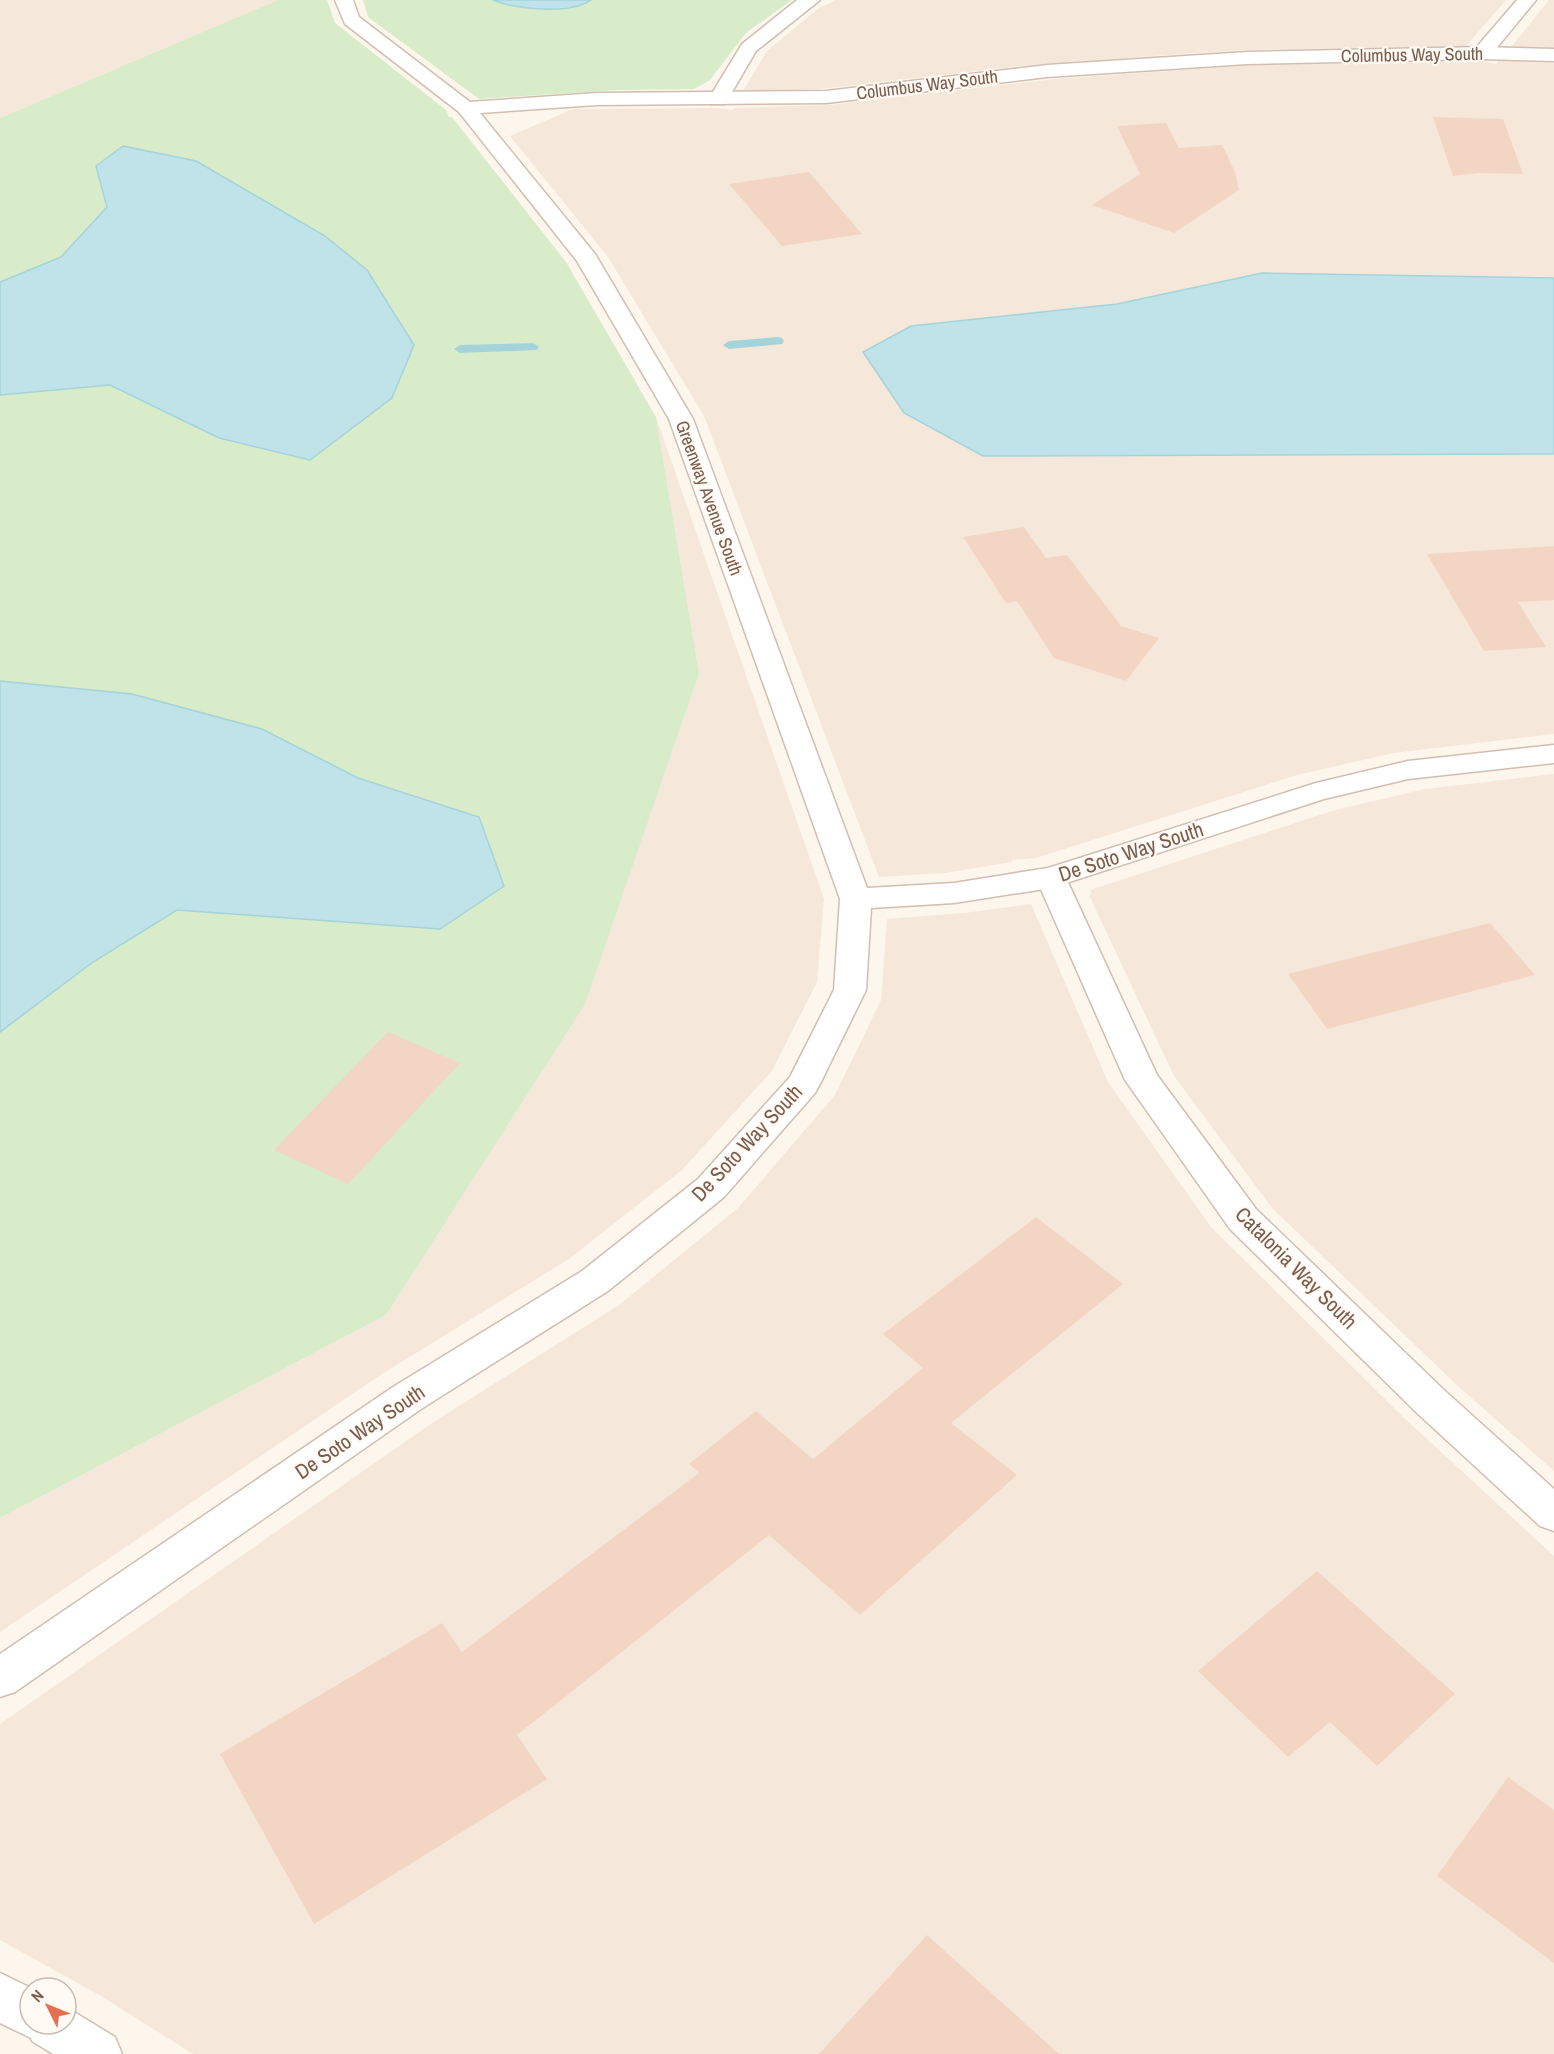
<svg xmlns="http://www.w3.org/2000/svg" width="1554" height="2054" viewBox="0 0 1554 2054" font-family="'Archivo Narrow',sans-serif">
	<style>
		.residential { fill: #f5e8da }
		.green { fill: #d8ecc9 }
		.water { fill: #bfe3e8; stroke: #a5d3da; stroke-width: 1.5 }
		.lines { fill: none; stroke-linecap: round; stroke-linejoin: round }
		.stream { fill: #a5d3da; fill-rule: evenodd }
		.building { fill: #f3d5c3 }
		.minor-casing { stroke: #d1beb0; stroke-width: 3 }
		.tertiary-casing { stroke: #d1beb0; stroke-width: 3 }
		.minor { fill: #fff; fill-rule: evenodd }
		.tertiary { fill: #fff; fill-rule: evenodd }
		.labels { text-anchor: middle; stroke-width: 4.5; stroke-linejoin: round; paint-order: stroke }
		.far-street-label { font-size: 18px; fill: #7a5c4d; stroke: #fffaf3 }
		.street-label { font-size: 21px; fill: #7a5c4d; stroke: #fffaf3 }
	</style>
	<rect width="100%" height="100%" fill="#fdf6ec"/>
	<!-- residential -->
	<g class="residential">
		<path d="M0,0H278L0,118Z"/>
		<path d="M836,0H1506L1466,46L1239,50L1039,64L820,89L743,91L767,51L819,8Z"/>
		<path d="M1549,0H1554V48L1511,47Z"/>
		<path d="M1483,61L1496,64L1499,61L1554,63V278L1262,273L1117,304L983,456L1554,454V734L1394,753L1297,775L1036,858L1012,860V862L945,873L879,877L704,416L608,257L510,136L573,109L717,108L732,110L734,108L829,105L1055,79L1254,65Z"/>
		<path d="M656,417L824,899L817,982L772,1071L682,1170L569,1259L382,1374L0,1632V1518L386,1315L699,673Z"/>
		<path d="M1554,774V1471L1459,1387L1273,1209L1174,1076L1089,895L1092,894L1090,890L1335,810L1425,789Z"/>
		<path d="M1031,904L1108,1082L1211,1227L1402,1416L1554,1556V2054H193L101,1996L0,1940V1724L432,1423L619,1305L738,1208L835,1095L881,1000L887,919L964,913Z"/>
	</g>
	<!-- green -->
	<g class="green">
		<path d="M278,0H327L335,23L446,110L449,117H452L566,262L656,417L699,673L585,1004L386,1315L0,1518V1032L93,962L177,910L440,929L478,817L358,778L262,729L132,694L0,681V395L110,385L219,438L96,166L107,207L61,257L0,282V118Z"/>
		<path d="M363,0H792L746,33L710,80L694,89L617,90L479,99L368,17Z"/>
	</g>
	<!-- water -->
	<g class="water">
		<path d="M493,0H591C571,15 515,9 493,0Z"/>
		<path d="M123,146L196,161L325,236L367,270L414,345L392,398L310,460L219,438L110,385L0,395V282L61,257L107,207L96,166Z"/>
		<path d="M1262,273L1554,278V454L983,456L904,413L863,352L911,326L1117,304Z"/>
		<path d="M0,681L132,694L262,729L358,778L479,817L504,886L440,929L177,910L93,962L0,1032Z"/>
	</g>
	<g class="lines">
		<!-- stream -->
		<g class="stream">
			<path d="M778,337L782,338L784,341L782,344L729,349L723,345L729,341Z"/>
			<path d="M533,343L539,347L537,350L460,353L454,349L460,345Z"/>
		</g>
	</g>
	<!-- building -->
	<g class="building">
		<path d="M1433,117L1503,119L1523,174L1478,173L1453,176Z"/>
		<path d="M1166,123L1179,148L1222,145L1235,172L1239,190L1174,233L1092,205L1140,174L1117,126Z"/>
		<path d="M809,172L862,234L782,246L729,184Z"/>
		<path d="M1024,527L1046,558L1067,555L1121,626L1159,638L1126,681L1054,658L1017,601L1006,603L963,537Z"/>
		<path d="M1554,546V600L1518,602L1546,647L1484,651L1427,554Z"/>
		<path d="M1490,923L1535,975L1327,1029L1288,974Z"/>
		<path d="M388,1032L460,1063L348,1184L274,1150Z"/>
		<path d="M1036,1217L1123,1284L951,1423L1017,1475L860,1615L769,1535L517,1735L547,1779L314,1924L220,1754L442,1623L462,1652L699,1473L689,1464L756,1411L813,1459L923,1368L883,1334Z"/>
		<path d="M1317,1571L1455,1694L1377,1766L1330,1722L1288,1757L1198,1671Z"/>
		<path d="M1508,1777L1554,1810V1963L1437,1876Z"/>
		<path d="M927,1935L1059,2054H819Z"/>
	</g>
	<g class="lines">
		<!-- minor casing -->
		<g class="minor-casing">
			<g id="minor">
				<path d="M797,0H820L756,51L725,104H711L708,100L742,44Z"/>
				<path d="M1517,0H1536L1489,57H1475L1473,53L1475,49Z"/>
				<path d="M1051,868L1062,871L1066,878L1157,1075L1256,1209L1445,1391L1554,1489V1531L1540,1526L1417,1413L1230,1229L1125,1080L1036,878L1040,871Z"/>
				<path d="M0,1973L31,1988L30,2024H66V2007L115,2037L122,2054H53L32,2041L31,2038L0,2023Z"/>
			</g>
		</g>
		<!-- tertiary casing -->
		<g class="tertiary-casing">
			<path id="tertiary" d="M335,0H353L359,17L470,102L597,93L826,91L1047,65L1247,52L1482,47L1554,49V61L1482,59L1247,64L1047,77L826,103L597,105L480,113L595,254L693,419L867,888L954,883L1048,868L1316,783L1408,761L1554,745V763L1408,779L1324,799L1051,888L954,903L871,908L866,990L820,1084L815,1093L724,1197L608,1291L421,1409L15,1692L0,1697V1654L393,1387L582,1271L698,1179L790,1077L834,990L840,899L669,419L577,261L459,112L345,24Z"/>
		</g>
		<!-- minor -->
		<use href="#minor" class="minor"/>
		<!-- tertiary -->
		<use href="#tertiary" class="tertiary"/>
	</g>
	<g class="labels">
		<!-- far-street labels -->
		<g class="far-street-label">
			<text transform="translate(1412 55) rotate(-1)" y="6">Columbus Way South</text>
			<text transform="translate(927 85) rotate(-7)" y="6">Columbus Way South</text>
			<text transform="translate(709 498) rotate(70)" y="6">Greenway Avenue South</text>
		</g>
		<!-- street labels -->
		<g class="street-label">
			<text transform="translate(1131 852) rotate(-18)" y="7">De Soto Way South</text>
			<text transform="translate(747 1143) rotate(-47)" y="7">De Soto Way South</text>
			<text transform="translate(1296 1268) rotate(45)" y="7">Catalonia Way South</text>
			<text transform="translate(360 1432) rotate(-34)" y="7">De Soto Way South</text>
		</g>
	</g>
	<!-- north arrow -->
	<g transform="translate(48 2006) rotate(313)"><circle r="28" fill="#fffaf3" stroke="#cabbb1" stroke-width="1.5"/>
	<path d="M0-4.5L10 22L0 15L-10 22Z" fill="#e76f51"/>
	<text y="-9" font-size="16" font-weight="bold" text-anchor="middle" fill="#7a5c4d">N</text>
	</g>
</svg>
